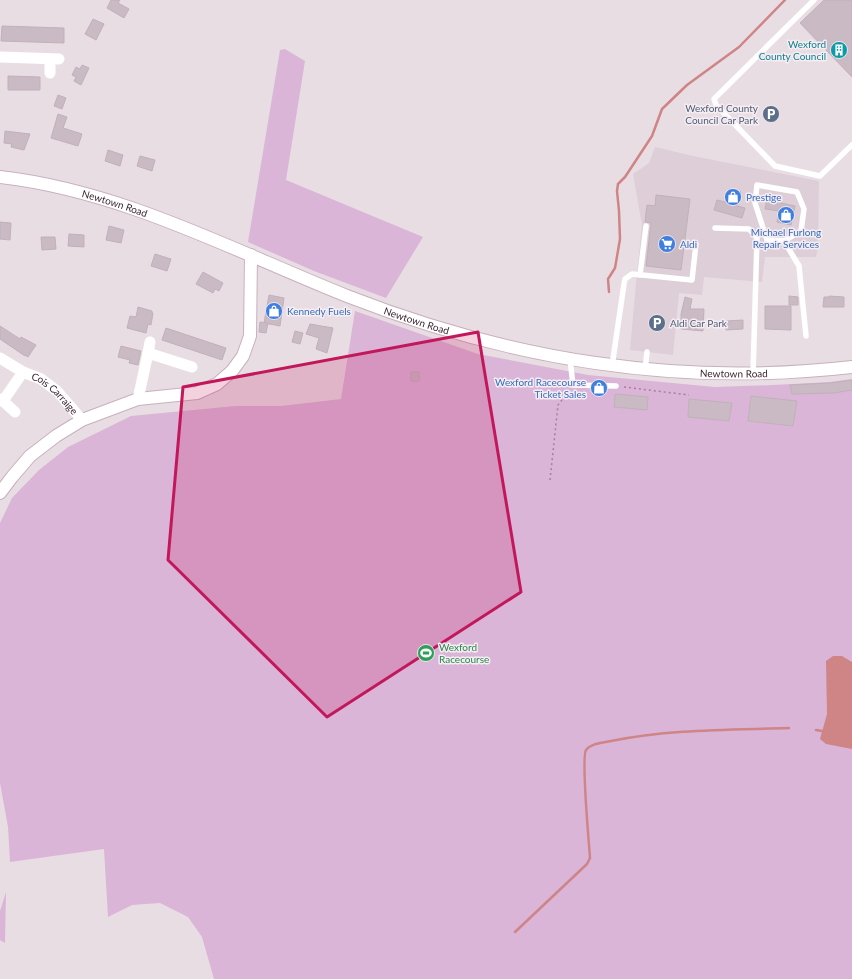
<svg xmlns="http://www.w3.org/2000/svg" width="852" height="979" viewBox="0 0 852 979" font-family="Lato,sans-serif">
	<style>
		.built { fill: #ddced7 }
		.green { fill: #dab5d7 }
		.water { fill: #cf8486 }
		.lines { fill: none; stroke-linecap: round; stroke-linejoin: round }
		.stream { stroke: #cf8486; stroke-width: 2.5 }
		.building { fill: #c9bac3; stroke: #c2b0bb }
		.secondary-casing { stroke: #c8b0bd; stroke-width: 14 }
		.path { stroke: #ac7e94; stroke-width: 1.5; stroke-dasharray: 2 3; stroke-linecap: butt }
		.lane { stroke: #fff; stroke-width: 5.5 }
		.street { stroke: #fff; stroke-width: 11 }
		.secondary { stroke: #fff; stroke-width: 12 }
		.marked { fill: #c2185b; fill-opacity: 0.2; stroke: #c2185b; stroke-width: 3; stroke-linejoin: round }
		.labels { text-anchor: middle; stroke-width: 3; stroke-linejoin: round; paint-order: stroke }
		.culture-label { font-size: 10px; fill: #0d838f; stroke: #f6edf3; text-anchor: end }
		.service-label { font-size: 10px; fill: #4e5e75; stroke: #f6edf3; text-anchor: end }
		.shop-label { font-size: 10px; fill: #366cbe; stroke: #f6edf3; text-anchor: start }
		.street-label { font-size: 10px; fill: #381f2a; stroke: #f6edf3 }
		.leisure-label { font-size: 10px; fill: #27864d; stroke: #f6edf3; text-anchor: start }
	</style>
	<rect width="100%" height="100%" fill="#e9dde4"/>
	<!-- built -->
	<path class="built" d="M655,147L693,156L819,181L818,246L816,257H765L762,282L704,277L702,295L679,293L673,355L630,350L636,283L642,225L633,174L649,163Z"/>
	<!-- green -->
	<g class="green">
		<path d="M285,49L305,61L286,180L423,237L386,298L314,271L248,242L280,50Z"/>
		<path d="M355,311L478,354L588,375L715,387L773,385L830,382L852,379V979H214L202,937L188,917L160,903L132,905L108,917L104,849L10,862L8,827L0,783V523L12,498L39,470L68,447L131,416L235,406H281L341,399Z"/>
		<path d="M6,892L5,943L0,940V911Z"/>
	</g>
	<!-- water -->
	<path class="water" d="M833,656H842L852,662V749L826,744L820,739L827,714L826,661Z"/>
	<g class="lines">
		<!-- stream -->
		<g class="stream">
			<path d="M609,292L608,279L615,268L620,239L619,211L617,191L618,184L625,177L652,136L662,109L687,85L739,47L785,0"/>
			<path d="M816,730L822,731"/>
			<path d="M515,932L587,864L590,858C589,843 581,757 586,750C591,743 603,743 611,741C670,729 729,730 789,728"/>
		</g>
	</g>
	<!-- building -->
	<g class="building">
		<path d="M111,0H120L118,3L129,9L124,18L107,8Z"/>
		<path d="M824,0H852V77L800,23Z"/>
		<path d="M93,19L104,24L96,40L85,34Z"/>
		<path d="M2,26L64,28V43L1,41Z"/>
		<path d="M82,65L89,68L81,85L74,81L76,77L72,75L76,67L80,69Z"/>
		<path d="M8,76L40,77V90H8Z"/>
		<path d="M58,95L66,98L62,109L54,106Z"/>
		<path d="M58,114L67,117L63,128L82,134L78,146L51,138Z"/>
		<path d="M5,131L30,134L24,150L11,147L12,144L4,143Z"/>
		<path d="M108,150L123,155L120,166L105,161Z"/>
		<path d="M140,156L155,160L152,171L137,166Z"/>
		<path d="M729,189L741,192L737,206L745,208L742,218L714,210L717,200L725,202Z"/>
		<path d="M656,195L690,199L681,270L646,266L651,223L645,222L647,205L655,206Z"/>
		<path d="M767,200L795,206L791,225L777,222L779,211L765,209Z"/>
		<path d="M0,222L11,223L10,240L0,239Z"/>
		<path d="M109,226L124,230L121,243L106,240Z"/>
		<path d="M69,234L84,235V247L68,246Z"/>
		<path d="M41,237H55L56,249L42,250Z"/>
		<path d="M155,254L171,259L167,271L151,266Z"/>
		<path d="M203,272L223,283L219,291L215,289L213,293L196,284Z"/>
		<path d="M269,295L284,298L280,326L264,323Z"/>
		<path d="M789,296L798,297V305H789Z"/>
		<path d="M829,296L844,297V307H823L824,297H829Z"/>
		<path d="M685,297L692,299L690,309H704L703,331L681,329V314Z"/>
		<path d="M765,306H791V330L765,329Z"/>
		<path d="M138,307L152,311V313H153L151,325L148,324L146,333L127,328L130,316L136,317Z"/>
		<path d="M743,320V329L726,330V321Z"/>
		<path d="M260,322L268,323L266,333L259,332Z"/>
		<path d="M310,324L333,328L327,353L316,349L319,338L306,334Z"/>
		<path d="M0,326L20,339L21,337L36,345L28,357L25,355V356L0,339Z"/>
		<path d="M166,328L226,348L222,360L162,340Z"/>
		<path d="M295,331L303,333L300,344L292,342Z"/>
		<path d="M121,346L141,351L138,365L129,363L130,360L118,357Z"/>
		<rect x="411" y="372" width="8" height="9"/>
		<path d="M852,380V390L834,393L792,394L790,385L830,383Z"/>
		<path d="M615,394L648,397L647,410L614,407Z"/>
		<path d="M751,396L797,401L793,426L748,421Z"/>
		<path d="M689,399L732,403L729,421L688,417Z"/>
	</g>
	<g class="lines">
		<!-- secondary casing -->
		<g class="secondary-casing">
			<g id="secondary">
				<path id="s2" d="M0,177C123,191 234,251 347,296C511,360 677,387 852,367"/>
				<path d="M0,493L12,477L30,456L56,436L82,420L138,399L197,393L217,384L232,371L243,356L250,336L251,255"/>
			</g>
		</g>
		<!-- path -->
		<g class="path">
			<path d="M624,387L689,395"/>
			<path d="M550,480L558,405L569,391"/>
		</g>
		<!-- lane -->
		<g class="lane">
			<path d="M814,0L714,99L716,105L775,166L820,176L852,145"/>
			<path d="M757,185L797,192L804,209L801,231L784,241L767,240L755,203Z"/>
			<path d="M715,228L749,229L757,238L753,374"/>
			<path d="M784,241L799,266L806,336"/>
			<path d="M640,275L646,226"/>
			<path d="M570,359L573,385L616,386"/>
			<path d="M612,366L624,284L625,279L632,274L692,280L696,244"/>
			<path d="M645,370L647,352"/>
		</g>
		<!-- street -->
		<g class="street">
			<path d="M0,57L59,59"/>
			<path d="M50,73V59"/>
			<path d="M148,353L150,342"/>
			<path id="s1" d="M0,358L23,372L41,379L57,391L82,420"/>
			<path d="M0,399L3,401L23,372"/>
			<path d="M138,399L148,353L192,367"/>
			<path d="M3,401L15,412"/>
		</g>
		<!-- secondary -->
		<use href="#secondary" class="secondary"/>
	</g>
	<!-- marked area -->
	<path class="marked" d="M478,332L521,592L327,717L168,560L183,387Z"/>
	<!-- icons -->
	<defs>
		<g id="building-disc" transform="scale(0.9)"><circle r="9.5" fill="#0f9aa8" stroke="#f6edf3"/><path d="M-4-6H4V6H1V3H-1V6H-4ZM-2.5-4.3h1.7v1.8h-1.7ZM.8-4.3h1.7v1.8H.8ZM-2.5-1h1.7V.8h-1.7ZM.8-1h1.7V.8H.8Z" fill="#fff"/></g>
		<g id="parking-disc" transform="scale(0.9)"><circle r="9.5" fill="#5c6f8a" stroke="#f6edf3"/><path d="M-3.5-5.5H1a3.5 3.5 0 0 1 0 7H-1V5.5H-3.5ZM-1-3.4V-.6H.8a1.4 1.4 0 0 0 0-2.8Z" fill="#fff"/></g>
		<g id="shop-disc" transform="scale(0.9)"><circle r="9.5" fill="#3f7fe0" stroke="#f6edf3"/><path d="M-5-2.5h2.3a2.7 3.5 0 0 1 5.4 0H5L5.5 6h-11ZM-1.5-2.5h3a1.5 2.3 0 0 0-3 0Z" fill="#fff"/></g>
		<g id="supermarket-disc" transform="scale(0.9)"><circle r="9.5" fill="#3f7fe0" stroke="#f6edf3"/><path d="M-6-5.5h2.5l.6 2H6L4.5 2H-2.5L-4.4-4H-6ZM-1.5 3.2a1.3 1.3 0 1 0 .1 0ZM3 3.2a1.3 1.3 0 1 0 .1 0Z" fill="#fff"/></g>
		<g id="stadium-disc" transform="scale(0.9)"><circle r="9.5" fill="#2e9e5b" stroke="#f6edf3"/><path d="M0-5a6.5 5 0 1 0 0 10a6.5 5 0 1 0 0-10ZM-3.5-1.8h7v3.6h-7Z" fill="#fff"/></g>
	</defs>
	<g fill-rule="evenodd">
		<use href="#building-disc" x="839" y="50"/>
		<use href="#parking-disc" x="771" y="114"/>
		<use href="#shop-disc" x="733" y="197"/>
		<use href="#shop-disc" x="786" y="215"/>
		<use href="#supermarket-disc" x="667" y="244"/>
		<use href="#shop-disc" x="274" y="311"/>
		<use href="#parking-disc" x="657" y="323"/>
		<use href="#shop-disc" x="599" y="388"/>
		<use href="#stadium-disc" x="426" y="653"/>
	</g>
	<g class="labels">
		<!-- culture labels -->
		<g class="culture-label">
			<text x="826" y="48">Wexford<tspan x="826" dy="12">County Council</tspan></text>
		</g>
		<!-- service labels -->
		<g class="service-label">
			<text x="758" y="112">Wexford County<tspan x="758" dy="12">Council Car Park</tspan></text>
			<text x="670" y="327" text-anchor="start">Aldi Car Park</text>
		</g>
		<!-- shop labels -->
		<g class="shop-label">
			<text x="746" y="201">Prestige</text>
			<text x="786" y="236" text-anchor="middle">Michael Furlong<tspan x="786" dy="12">Repair Services</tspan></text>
			<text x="680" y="248">Aldi</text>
			<text x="287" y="315">Kennedy Fuels</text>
			<text x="586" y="386" text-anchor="end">Wexford Racecourse<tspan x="586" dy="12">Ticket Sales</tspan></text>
		</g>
		<!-- street labels -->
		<g class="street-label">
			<text dy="4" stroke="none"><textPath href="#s2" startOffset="118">Newtown Road</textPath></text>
			<text dy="4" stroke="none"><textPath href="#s2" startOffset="442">Newtown Road</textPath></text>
			<text dy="4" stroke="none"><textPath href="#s2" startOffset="765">Newtown Road</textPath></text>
			<text dy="4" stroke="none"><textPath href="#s1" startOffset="66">Cois Carraige</textPath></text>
		</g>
		<!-- leisure labels -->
		<g class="leisure-label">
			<text x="439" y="651">Wexford<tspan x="439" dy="12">Racecourse</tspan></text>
		</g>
	</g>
</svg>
